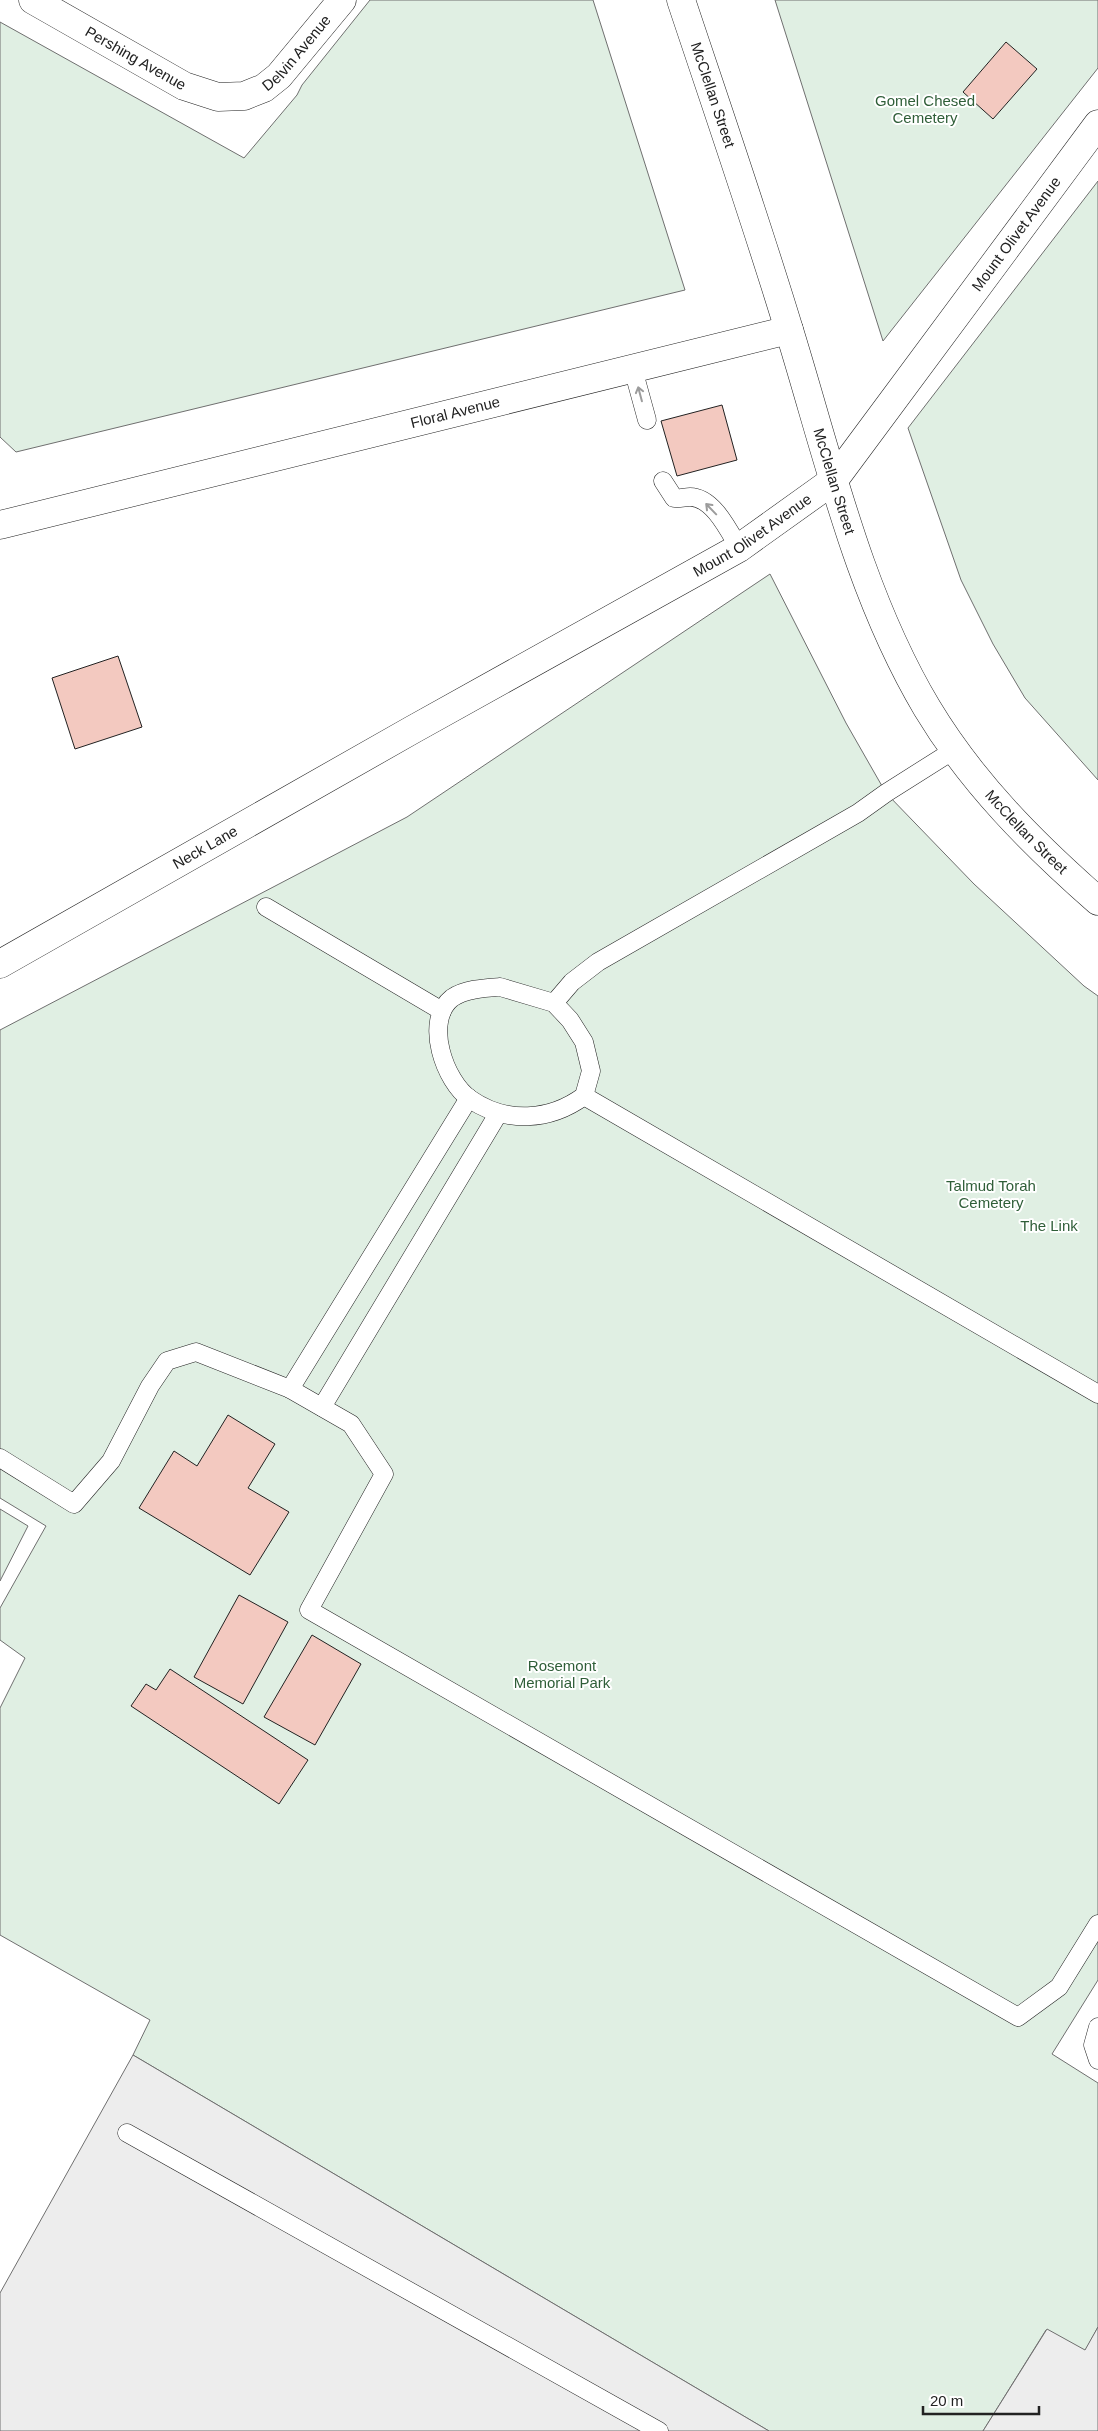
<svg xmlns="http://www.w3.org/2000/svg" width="1098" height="2431" viewBox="0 0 1098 2431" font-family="Helvetica,sans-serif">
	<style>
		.green { fill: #e0efe3; stroke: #6f6f6f }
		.parking { fill: #ededed; stroke: #6f6f6f }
		.building { fill: #f3c9c0; stroke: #222 }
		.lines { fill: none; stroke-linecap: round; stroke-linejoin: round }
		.lane-casing { stroke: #222; stroke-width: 19 }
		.street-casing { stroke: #222; stroke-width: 29 }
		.secondary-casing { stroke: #222; stroke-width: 29 }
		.lane { stroke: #fff; stroke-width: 18 }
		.street { stroke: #fff; stroke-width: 28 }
		.secondary { stroke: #fff; stroke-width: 28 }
		.oneway { stroke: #9c9c9c }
		.labels { text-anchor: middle; stroke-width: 4; stroke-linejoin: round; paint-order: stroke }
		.street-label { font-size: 15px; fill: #222; stroke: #fff }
		.park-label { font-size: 15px; fill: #2f5e38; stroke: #fff }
	</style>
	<rect width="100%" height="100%" fill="#fff"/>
	<!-- green -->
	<g class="green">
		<path d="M370,0H593L685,290L16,452L0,437V22L244,158L297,95L302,85Z"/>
		<path d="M775,0H1098V68L883,341Z"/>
		<path d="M1098,181V780L1025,698L993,644L961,580L908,428Z"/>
		<path d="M770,574L846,723L886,793L974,884L1084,986L1098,996V1980L1052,2054L1098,2083V2327L1085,2351L1046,2330L983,2431H769L133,2055L150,2020L0,1935V1708L25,1658L0,1640V1608L46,1526L0,1498V1030L407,817Z"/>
		<path d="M0,1509L28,1526L0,1581Z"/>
	</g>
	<!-- parking -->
	<g class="parking">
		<path d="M133,2055L769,2431H0V2293Z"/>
		<path d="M1098,2327V2431H983L1047,2329L1085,2350Z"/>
	</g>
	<!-- building -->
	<g class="building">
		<path d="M1006,42L1037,69L993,119L963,92Z"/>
		<path d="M722,405L737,460L677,476L661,421Z"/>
		<path d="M118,656L142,727L75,749L52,678Z"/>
		<path d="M228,1415L275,1444L248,1488L289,1512L250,1575L139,1508L174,1451L197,1466Z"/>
		<path d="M239,1595L288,1622L243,1704L194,1677Z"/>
		<path d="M312,1635L361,1664L315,1745L264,1717Z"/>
		<path d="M170,1669L308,1760L279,1804L131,1706L146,1684L156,1690Z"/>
	</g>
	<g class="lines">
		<!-- lane casing -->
		<g class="lane-casing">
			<g id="lane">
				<path d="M633,369L647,420"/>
				<path d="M663,481L674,498C679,499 685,497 690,497C713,497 729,531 739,548"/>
				<path d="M266,907L442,1011"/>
				<path d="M500,987L554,1003L570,1020L584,1042L591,1071L584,1096C550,1121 506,1124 470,1099C445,1082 423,1021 452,998C465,989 485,988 500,987Z"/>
				<path d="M554,1003L572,982L598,962L858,813L886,793L954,750"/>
				<path d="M584,1096L1098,1394"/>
				<path d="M290,1389L351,1424L384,1474L309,1610L1018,2017L1059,1987L1098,1924"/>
				<path d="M322,1407L498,1114"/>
				<path d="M0,1458L74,1504L111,1461L150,1386L167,1361L196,1352L290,1389L469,1098"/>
				<path d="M1098,2027L1093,2045L1098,2060"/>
				<path d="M127,2133L659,2431"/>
			</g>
		</g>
		<!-- street casing -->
		<g class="street-casing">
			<g id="street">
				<path id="s1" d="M33,0L184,86L218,97L244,96L264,88L279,76L342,0"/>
				<path id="s2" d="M0,525L789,330"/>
				<path id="s3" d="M0,964L412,730L739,548L834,480L1098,124"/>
			</g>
		</g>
		<!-- secondary casing -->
		<g class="secondary-casing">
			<g id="secondary">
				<path id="s4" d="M681,0C718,111 756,221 790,333C829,460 859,594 927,708C972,783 1033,844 1098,901"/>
			</g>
		</g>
		<!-- lane -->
		<use href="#lane" class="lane"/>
		<!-- street -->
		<use href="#street" class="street"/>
		<!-- secondary -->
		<use href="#secondary" class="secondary"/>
	</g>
	<!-- one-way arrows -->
	<defs><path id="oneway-shaft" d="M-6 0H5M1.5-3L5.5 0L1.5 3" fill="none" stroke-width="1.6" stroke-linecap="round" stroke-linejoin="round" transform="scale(1.25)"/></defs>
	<g class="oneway">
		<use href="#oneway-shaft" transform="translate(640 394) rotate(-105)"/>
		<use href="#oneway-shaft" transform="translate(711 509) rotate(-134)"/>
	</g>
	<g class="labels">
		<!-- street labels -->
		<g class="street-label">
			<text dy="5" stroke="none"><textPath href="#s1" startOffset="305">Delvin Avenue</textPath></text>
			<text dy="5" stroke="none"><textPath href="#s1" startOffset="118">Pershing Avenue</textPath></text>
			<text dy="5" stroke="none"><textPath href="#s4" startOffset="100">McClellan Street</textPath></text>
			<text dy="5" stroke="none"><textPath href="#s3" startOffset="1271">Mount Olivet Avenue</textPath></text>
			<text dy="5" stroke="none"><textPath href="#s2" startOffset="469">Floral Avenue</textPath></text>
			<text dy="5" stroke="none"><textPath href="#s4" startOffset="505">McClellan Street</textPath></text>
			<text dy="5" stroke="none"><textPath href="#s3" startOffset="866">Mount Olivet Avenue</textPath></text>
			<text dy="5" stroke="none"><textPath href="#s4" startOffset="910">McClellan Street</textPath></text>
			<text dy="5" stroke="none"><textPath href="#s3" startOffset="236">Neck Lane</textPath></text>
		</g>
		<!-- park labels -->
		<g class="park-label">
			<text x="925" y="106">Gomel Chesed<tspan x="925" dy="17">Cemetery</tspan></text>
			<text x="991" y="1191">Talmud Torah<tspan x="991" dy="17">Cemetery</tspan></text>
			<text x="1049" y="1231">The Link</text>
			<text x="562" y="1671">Rosemont<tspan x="562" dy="17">Memorial Park</tspan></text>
		</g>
	</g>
	<!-- scale -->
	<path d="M923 2406v8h116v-8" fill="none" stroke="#222222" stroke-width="2.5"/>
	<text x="930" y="2406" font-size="15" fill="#222222" stroke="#ffffff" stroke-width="4" paint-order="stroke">20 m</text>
</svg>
